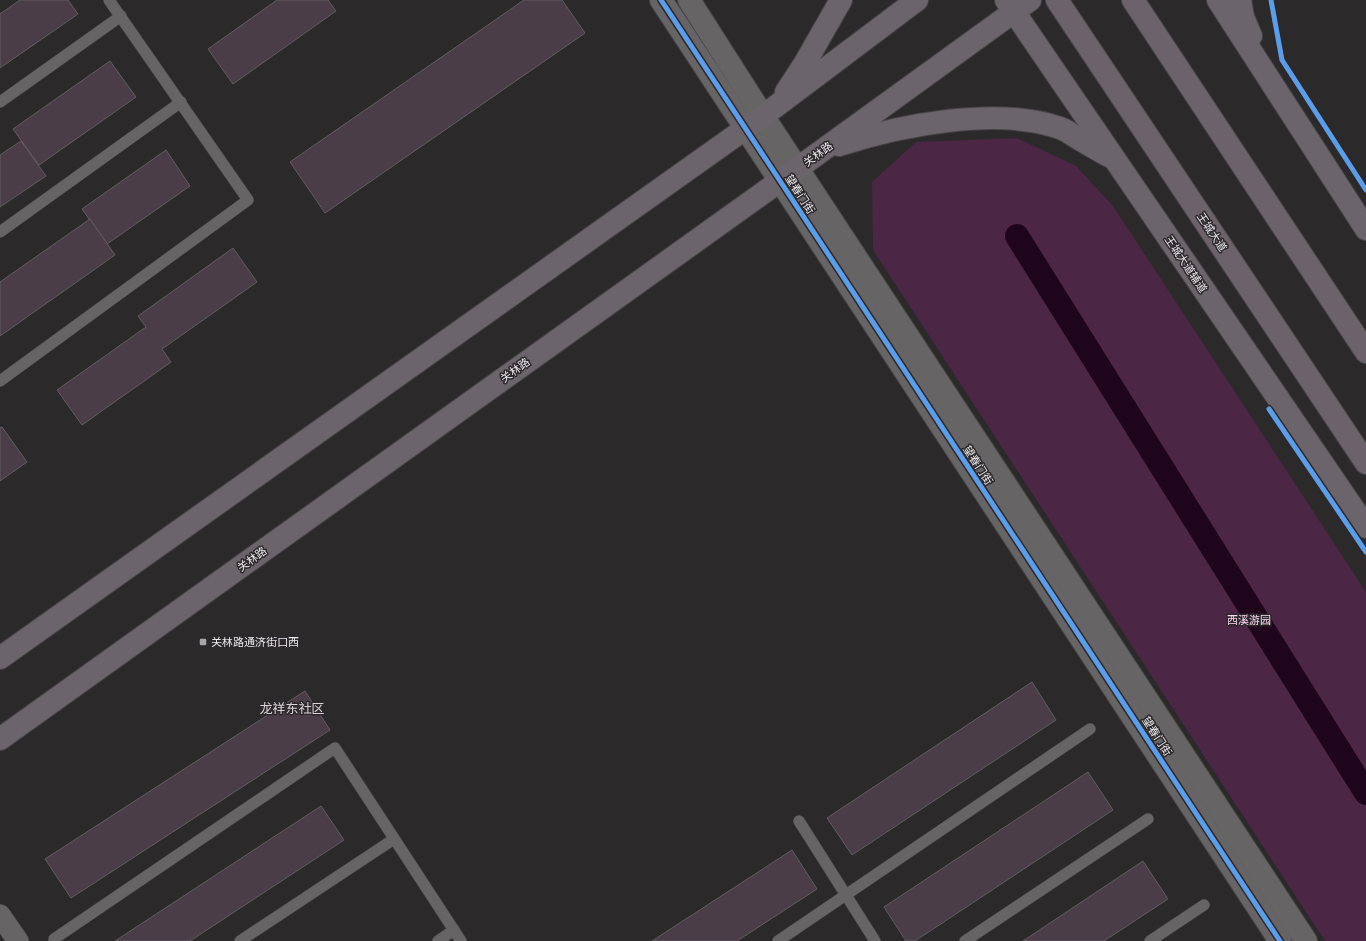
<svg xmlns="http://www.w3.org/2000/svg" width="1366" height="941" viewBox="0 0 1366 941" font-family="'PT Sans','Noto Sans SC',sans-serif">
	<style>
		.green { fill: #4c2645 }
		.lines { fill: none; stroke-linecap: round; stroke-linejoin: round }
		.canal { stroke: #1f051b; stroke-width: 24 }
		.building { fill: #4b3d48; stroke: #605e5f }
		.service-casing { stroke: #474546; stroke-width: 12 }
		.minor-casing { stroke: #474546; stroke-width: 22 }
		.tertiary-casing { stroke: #474546; stroke-width: 24 }
		.primary-casing { stroke: #474546; stroke-width: 24 }
		.trunk-casing { stroke: #474546; stroke-width: 24 }
		.service { stroke: #666465; stroke-width: 11 }
		.minor { stroke: #666465; stroke-width: 21 }
		.tertiary { stroke: #666465; stroke-width: 22 }
		.primary { stroke: #6c646b; stroke-width: 22 }
		.trunk { stroke: #6c626a; stroke-width: 22 }
		.cycleway-casing { stroke: #2c282b; stroke-width: 8 }
		.cycleway { stroke: #5a9eea; stroke-width: 5 }
		.poi-dot { fill: #a8a6a8; stroke: #2c282b; stroke-width: 1.5 }
		.labels { text-anchor: middle; stroke-width: 3; stroke-linejoin: round; paint-order: stroke }
		.street-label { font-size: 11px; fill: #eceaec; stroke: #2c282b }
		.park-label { font-size: 11px; fill: #fcd6f3; stroke: #2c282b }
		.poi-label { font-size: 11px; fill: #eceaec; stroke: #2c282b; text-anchor: start }
		.quarter-label { font-size: 13px; fill: #d8d3d7; stroke: #2c282b }
	</style>
	<rect width="100%" height="100%" fill="#2b292a"/>
	<!-- green -->
	<path class="green" d="M1017,138L1076,166L1113,206L1366,592V941H1325L873,250L872,182L916,142Z"/>
	<g class="lines">
		<!-- canal -->
		<path class="canal" d="M1017,236L1366,793"/>
	</g>
	<!-- building -->
	<g class="building">
		<path d="M20,0H68L78,14L0,68V14Z"/>
		<path d="M277,0H328L336,11L233,84L208,49Z"/>
		<path d="M524,0H562L585,33L325,213L290,162Z"/>
		<path d="M110,61L136,97L39,165L13,129Z"/>
		<path d="M21,141L46,176L0,207V155Z"/>
		<path d="M166,150L190,186L107,244L82,209Z"/>
		<path d="M90,219L115,255L0,336V282Z"/>
		<path d="M233,248L257,282L162,349L171,362L82,425L57,390L146,327L138,316Z"/>
		<path d="M2,427L27,462L0,481V428Z"/>
		<path d="M1032,682L1056,720L852,855L827,818Z"/>
		<path d="M305,691L330,730L71,898L45,859Z"/>
		<path d="M1088,772L1113,810L915,941H906L884,907Z"/>
		<path d="M321,806L344,840L190,941H115Z"/>
		<path d="M792,850L817,889L737,941H652Z"/>
		<path d="M1143,861L1168,899L1104,941H1023Z"/>
	</g>
	<g class="lines">
		<!-- service casing -->
		<g class="service-casing">
			<g id="service">
				<path d="M0,102L121,16"/>
				<path d="M0,232L181,102"/>
				<path d="M0,381L248,200L109,0"/>
				<path d="M799,821L875,941"/>
				<path d="M54,939L335,748L461,941"/>
				<path d="M240,941L394,839"/>
				<path d="M438,941L454,930"/>
				<path d="M778,941L1090,729"/>
				<path d="M965,941L1148,819"/>
				<path d="M1150,941L1204,905"/>
			</g>
		</g>
		<!-- minor casing -->
		<g class="minor-casing">
			<path id="minor" d="M0,915L18,941"/>
		</g>
		<!-- tertiary casing -->
		<g class="tertiary-casing">
			<g id="tertiary">
				<path d="M661,0L1280,941"/>
				<path d="M689,0L763,116L1306,941"/>
			</g>
		</g>
		<!-- primary casing -->
		<g class="primary-casing">
			<g id="primary">
				<path d="M1006,0L1366,527"/>
				<path d="M1218,0L1366,229"/>
				<path d="M1240,0L1243,17L1251,36"/>
				<path d="M786,92L805,63L841,0"/>
				<path d="M839,145C901,125 997,106 1060,128C1066,130 1071,134 1076,137C1088,144 1099,151 1111,157"/>
				<path d="M0,658L763,116L917,0"/>
				<path d="M0,739L798,168L1030,0"/>
			</g>
		</g>
		<!-- trunk casing -->
		<g class="trunk-casing">
			<g id="trunk">
				<path d="M1057,0L1366,463"/>
				<path d="M1133,0L1366,352"/>
			</g>
		</g>
		<!-- service -->
		<use href="#service" class="service"/>
		<!-- minor -->
		<use href="#minor" class="minor"/>
		<!-- tertiary -->
		<use href="#tertiary" class="tertiary"/>
		<!-- primary -->
		<use href="#primary" class="primary"/>
		<!-- trunk -->
		<use href="#trunk" class="trunk"/>
		<!-- cycleway casing -->
		<g class="cycleway-casing">
			<g id="cycleway">
				<path d="M661,0L1280,941"/>
				<path d="M1271,0L1282,60L1366,190"/>
				<path d="M1269,409L1366,552"/>
			</g>
		</g>
		<!-- cycleway -->
		<use href="#cycleway" class="cycleway"/>
	</g>
	<!-- markers -->
	<rect class="poi-dot" x="199" y="638" width="8" height="8" rx="2"/>
	<g class="labels">
		<!-- street labels -->
		<g class="street-label">
			<text transform="translate(818 154) rotate(-36)" y="4">关林路</text>
			<text transform="translate(800 194) rotate(57)" y="4">望春门街</text>
			<text transform="translate(1212 232) rotate(56)" y="4">王城大道</text>
			<text transform="translate(1186 264) rotate(56)" y="4">王城大道辅道</text>
			<text transform="translate(515 370) rotate(-36)" y="4">关林路</text>
			<text transform="translate(978 465) rotate(57)" y="4">望春门街</text>
			<text transform="translate(252 559) rotate(-36)" y="4">关林路</text>
			<text transform="translate(1157 736) rotate(57)" y="4">望春门街</text>
		</g>
		<!-- park labels -->
		<g class="park-label">
			<text x="1249" y="624">西溪游园</text>
		</g>
		<!-- poi labels -->
		<g class="poi-label">
			<text x="211" y="646">关林路通济街口西</text>
		</g>
		<!-- quarter labels -->
		<g class="quarter-label">
			<text x="292" y="713">龙祥东社区</text>
		</g>
	</g>
</svg>
